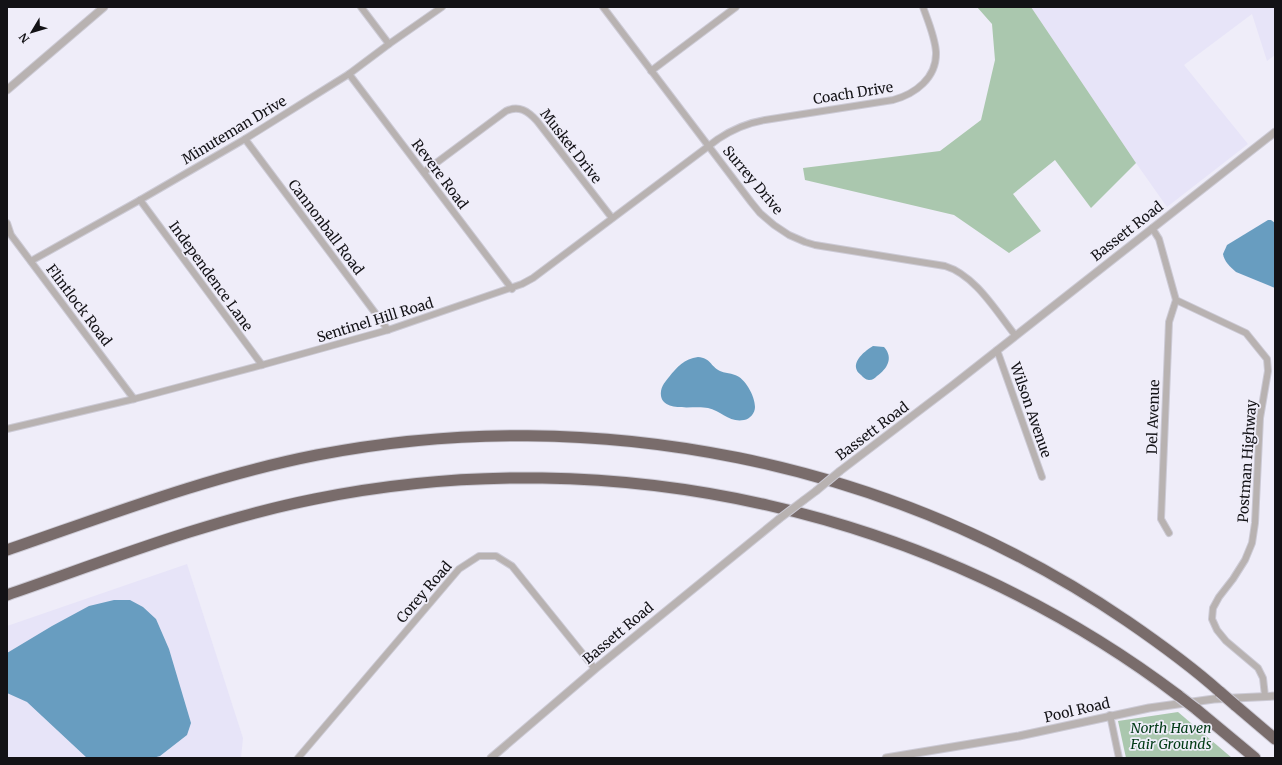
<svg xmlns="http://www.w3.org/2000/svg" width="1282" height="765" viewBox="0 0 1282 765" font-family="Merriweather,serif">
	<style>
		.built { fill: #e7e4f8 }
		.green { fill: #aac7ae }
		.water { fill: #689dc0 }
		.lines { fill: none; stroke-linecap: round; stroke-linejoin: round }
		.minor-casing { stroke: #cccad5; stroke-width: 8 }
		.tertiary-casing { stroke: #cccad5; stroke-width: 9 }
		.motorway-casing { stroke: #cccad5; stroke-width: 13 }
		.minor { stroke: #b8b2b1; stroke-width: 6 }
		.tertiary { stroke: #b8b2b1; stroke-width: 7 }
		.motorway { stroke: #796c6b; stroke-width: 11 }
		.tertiary-bridge-casing { stroke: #cccad5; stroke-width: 9; stroke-linecap: butt }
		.motorway-bridge-casing { stroke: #cccad5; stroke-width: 13; stroke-linecap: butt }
		.tertiary-bridge { stroke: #b8b2b1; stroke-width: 7 }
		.motorway-bridge { stroke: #796c6b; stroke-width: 11 }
		.labels { text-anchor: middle; stroke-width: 3.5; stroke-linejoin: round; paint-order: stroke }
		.street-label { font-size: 14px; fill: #131216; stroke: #efedf9 }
		.park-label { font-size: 14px; font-style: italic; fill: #013a15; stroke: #efedf9 }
	</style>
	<rect width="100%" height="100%" fill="#efedf9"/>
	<!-- built -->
	<g class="built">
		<path d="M1031,7H1275V55L1267,61L1252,14L1184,65L1248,144L1167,207L1136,163Z"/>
		<path d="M187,564L243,738L241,758H7V626Z"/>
	</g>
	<!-- green -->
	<g class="green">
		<path d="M977,7H1031L1136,163L1091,208L1055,160L1013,194L1041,231L1009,253L954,215L805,180L803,168L940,151L981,120L995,60L992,24Z"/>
		<path d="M1178,712L1232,758H1126L1118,721Z"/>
	</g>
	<!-- water -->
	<g class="water">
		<path d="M1268,220H1271L1275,223V288L1236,272C1230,267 1224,261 1223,254L1227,245Z"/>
		<path d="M873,346L884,347C894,358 887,369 877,376C875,378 873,380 869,380C866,380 863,377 861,375C848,365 863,352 873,346Z"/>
		<path d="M698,357C711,358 710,366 720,371C724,373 730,373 735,375C745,378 755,396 755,407C755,413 750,419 744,420C730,423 721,411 708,408C695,405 664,413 661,396C660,388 664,383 669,377C677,367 684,359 698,357Z"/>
		<path d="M114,600H130L143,607L156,619L169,649L191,723L187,735L160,756L153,758H87L27,702L7,693V653L52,626L89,606Z"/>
	</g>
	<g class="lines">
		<!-- minor casing -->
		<g class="minor-casing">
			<g id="minor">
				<path d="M361,7L389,44"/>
				<path d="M603,7L751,202L760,213L774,225L789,235L805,242L815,245L945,266C975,275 996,311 1015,335"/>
				<path d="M651,71L736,7"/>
				<path d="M349,74L512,289"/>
				<path d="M245,139L388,330"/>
				<path d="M424,172L506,111C519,105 528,111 537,121L612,218"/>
				<path d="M140,200L262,365"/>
				<path d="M7,223L11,235L134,399"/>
				<path d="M1152,228L1159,239L1176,300L1246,333L1267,359L1268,371L1260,418L1255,523L1252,543L1245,560L1233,579L1219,597L1213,608L1212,619L1217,630L1226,641L1258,668L1263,678L1265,696"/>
				<path d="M31,261L140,200L245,139L349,74L389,44L442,7"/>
				<path d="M997,350L1042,477"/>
				<path d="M7,429L134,399L262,365L388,330L522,284L533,278L718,139C733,129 747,123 765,120L893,100C915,94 937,78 936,52C935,37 928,21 923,7"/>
				<path d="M1169,533L1161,519L1169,322L1176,300"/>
				<path d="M1110,715L1119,758"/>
				<path d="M298,758L459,569L479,556H496L512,566L595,669"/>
			</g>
		</g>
		<!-- tertiary casing -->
		<g class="tertiary-casing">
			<g id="tertiary">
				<path d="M7,90L104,7"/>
				<path d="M840,471L953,385L1275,132"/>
				<path d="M804,500L816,491"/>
				<path d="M491,758L595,669L779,519"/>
				<path d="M886,758L1019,736L1149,708L1214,699L1275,696"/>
			</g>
		</g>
		<!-- motorway casing -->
		<g class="motorway-casing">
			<g id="motorway">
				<path d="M7,550C109,515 210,476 317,455C595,401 892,461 1127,621C1159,643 1191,666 1220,692"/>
				<path d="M7,595C108,560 210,520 315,499C615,438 935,511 1179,696"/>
				<path d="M1235,705L1275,739"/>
				<path d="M1196,709L1255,758"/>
			</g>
		</g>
		<!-- minor -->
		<use href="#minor" class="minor"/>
		<!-- tertiary -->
		<use href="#tertiary" class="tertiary"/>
		<!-- motorway -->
		<use href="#motorway" class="motorway"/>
		<!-- tertiary-bridge casing -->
		<g class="tertiary-bridge-casing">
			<g id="tertiary-bridge">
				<path d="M816,491L840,471"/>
				<path d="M779,519L804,500"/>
			</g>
		</g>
		<!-- motorway-bridge casing -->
		<g class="motorway-bridge-casing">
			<g id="motorway-bridge">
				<path d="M1220,692L1235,705"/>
				<path d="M1179,696L1196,709"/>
			</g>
		</g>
		<!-- tertiary-bridge -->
		<use href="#tertiary-bridge" class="tertiary-bridge"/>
		<!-- motorway-bridge -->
		<use href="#motorway-bridge" class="motorway-bridge"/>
	</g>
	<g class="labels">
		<!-- street labels -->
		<g class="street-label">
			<text transform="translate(853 93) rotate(-9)" y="5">Coach Drive</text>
			<text transform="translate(234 130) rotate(-31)" y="5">Minuteman Drive</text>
			<text transform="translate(571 146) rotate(52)" y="5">Musket Drive</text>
			<text transform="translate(440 174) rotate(53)" y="5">Revere Road</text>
			<text transform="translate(753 180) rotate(50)" y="5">Surrey Drive</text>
			<text transform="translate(326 227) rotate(53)" y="5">Cannonball Road</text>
			<text transform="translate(1127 231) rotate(-38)" y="5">Bassett Road</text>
			<text transform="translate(211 276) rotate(54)" y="5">Independence Lane</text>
			<text transform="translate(79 305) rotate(53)" y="5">Flintlock Road</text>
			<text transform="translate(375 320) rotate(-17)" y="5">Sentinel Hill Road</text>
			<text transform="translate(1031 410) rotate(71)" y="5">Wilson Avenue</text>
			<text transform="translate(1153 417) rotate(-88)" y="5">Del Avenue</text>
			<text transform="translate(872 431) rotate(-37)" y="5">Bassett Road</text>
			<text transform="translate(1247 461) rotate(-86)" y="5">Postman Highway</text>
			<text transform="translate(424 592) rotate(-49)" y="5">Corey Road</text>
			<text transform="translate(618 633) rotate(-40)" y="5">Bassett Road</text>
			<text transform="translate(1077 710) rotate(-13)" y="5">Pool Road</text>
		</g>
		<!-- park labels -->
		<g class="park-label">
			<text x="1171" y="733">North Haven<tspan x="1171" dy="16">Fair Grounds</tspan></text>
		</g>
	</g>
	<!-- border -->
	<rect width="1282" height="765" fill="none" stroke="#131216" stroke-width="16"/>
	<!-- north arrow -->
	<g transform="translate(32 32) rotate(232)" stroke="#efedf9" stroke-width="3" paint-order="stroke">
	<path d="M0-3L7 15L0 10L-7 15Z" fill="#131216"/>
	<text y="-6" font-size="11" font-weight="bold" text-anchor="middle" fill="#131216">N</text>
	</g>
</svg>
